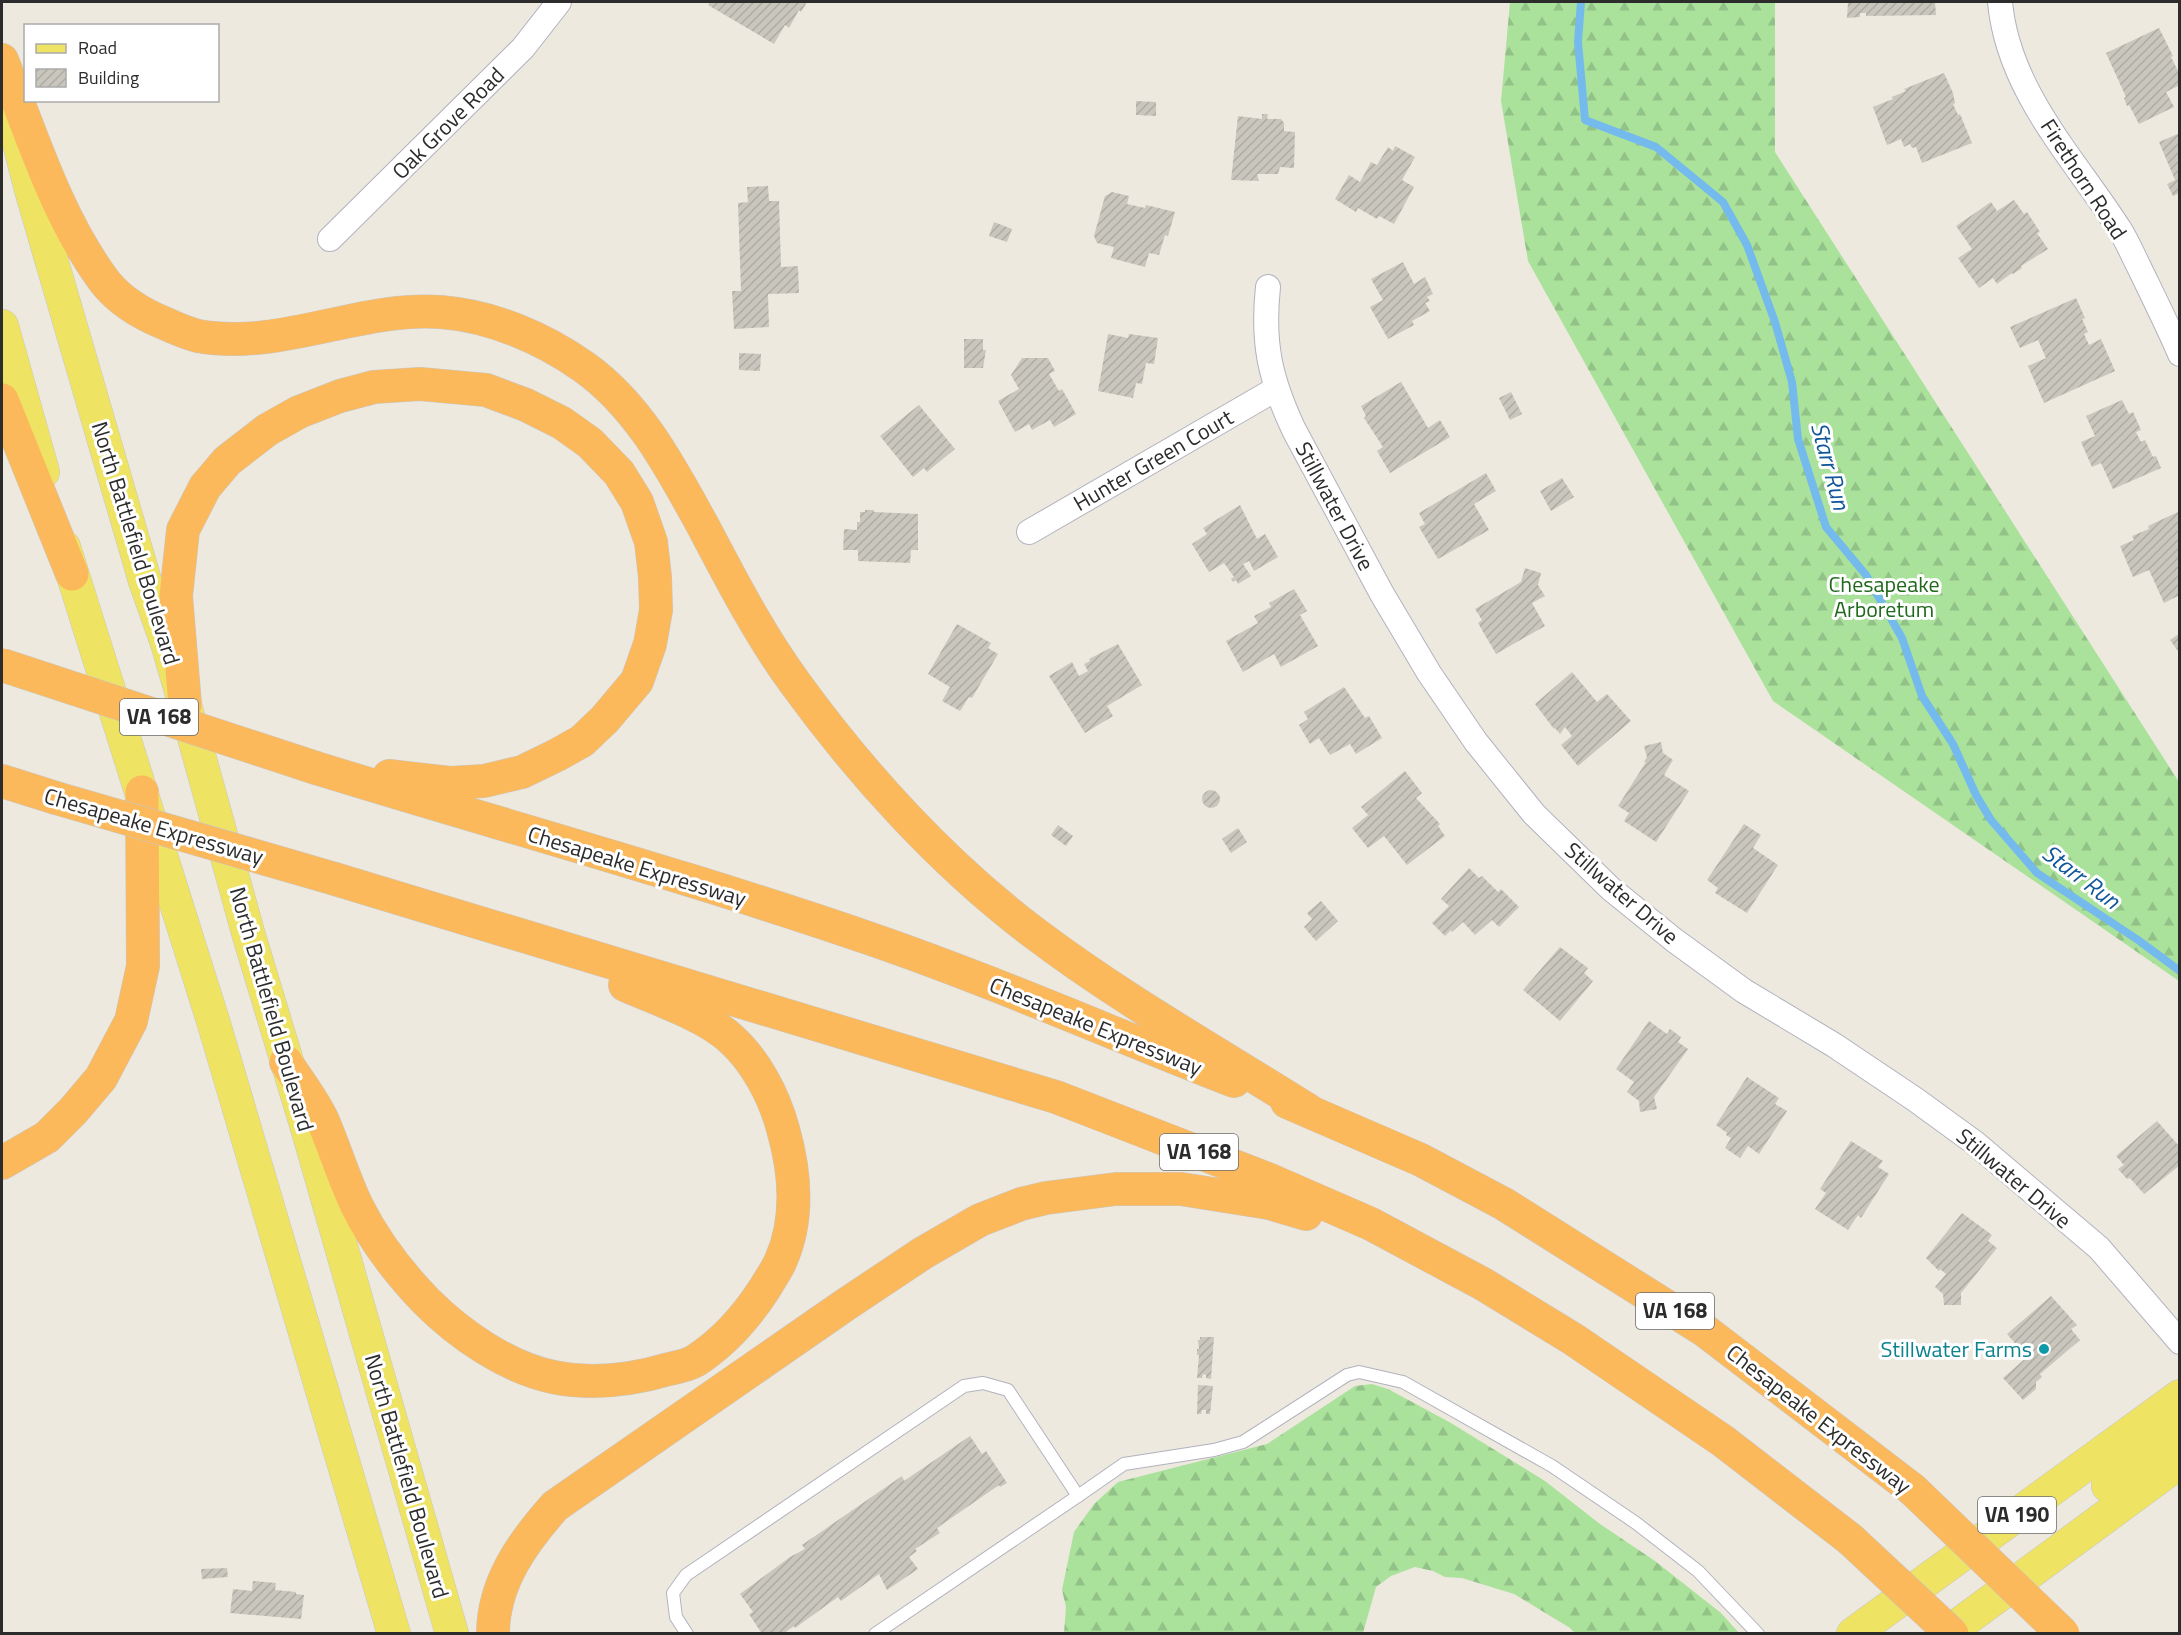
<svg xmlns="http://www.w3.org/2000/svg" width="2181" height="1635" viewBox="0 0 2181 1635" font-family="'Titillium Web',sans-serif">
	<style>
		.forest { fill: url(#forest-firs) }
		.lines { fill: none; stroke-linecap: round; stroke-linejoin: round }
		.stream { stroke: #74baec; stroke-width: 8 }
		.building { fill: url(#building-hatch) }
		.lane-casing { stroke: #b2b2bf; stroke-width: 14 }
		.street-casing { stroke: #b2b2bf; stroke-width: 26 }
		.primary-casing { stroke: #c8c8c8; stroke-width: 34 }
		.highway-casing { stroke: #c8c8c8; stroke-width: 34 }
		.lane { stroke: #fff; stroke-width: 12 }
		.street { stroke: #fff; stroke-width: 24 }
		.primary { stroke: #eee363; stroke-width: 33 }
		.highway { stroke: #fbb95c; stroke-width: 33 }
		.highway-bridge-casing { stroke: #c8c8c8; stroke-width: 34; stroke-linecap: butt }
		.highway-bridge { stroke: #fbb95c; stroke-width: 33 }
		.culture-dot { fill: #0f9aa8; stroke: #fff; stroke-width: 2 }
		.labels { text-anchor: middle; stroke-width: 6; stroke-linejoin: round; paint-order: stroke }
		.shield { fill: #fff; stroke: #6b6b6b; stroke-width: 1.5 }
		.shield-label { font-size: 21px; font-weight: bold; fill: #2c2c2c }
		.street-label { font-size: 22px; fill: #2c2c2c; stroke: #fff }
		.park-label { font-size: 22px; fill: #20691c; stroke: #fff }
		.culture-label { font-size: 22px; fill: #0d838f; stroke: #fff; text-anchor: end }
		.water-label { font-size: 24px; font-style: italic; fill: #10569b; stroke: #fff }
	</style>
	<defs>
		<pattern id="forest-firs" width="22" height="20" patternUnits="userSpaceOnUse" patternTransform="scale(1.5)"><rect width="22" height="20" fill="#aae29c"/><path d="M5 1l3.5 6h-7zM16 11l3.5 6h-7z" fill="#92c287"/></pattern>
		<pattern id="building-hatch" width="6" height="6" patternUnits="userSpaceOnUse" patternTransform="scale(1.5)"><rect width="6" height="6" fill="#c9c7bd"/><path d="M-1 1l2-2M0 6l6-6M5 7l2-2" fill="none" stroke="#adaba3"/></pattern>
	</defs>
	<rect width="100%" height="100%" fill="#ede9df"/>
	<!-- forest -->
	<g class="forest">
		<path d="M1510,2H1775V152L2179,782V981L1773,701L1528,261L1501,101Z"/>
		<path d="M1372,1384L1388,1389L1451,1423L1545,1481L1600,1524L1655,1561L1721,1613L1739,1633H1575L1570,1628L1514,1594L1462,1578L1445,1577L1433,1571L1415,1567L1391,1576L1376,1587L1363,1633H1064L1066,1607L1062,1590L1074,1532L1094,1504L1118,1482L1267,1444L1355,1386Z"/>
	</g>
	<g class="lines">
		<!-- stream -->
		<path class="stream" d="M1581,2L1578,42L1585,120L1656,147L1723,202L1747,245L1775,322L1792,382L1798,439L1826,527L1866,575L1902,638L1922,696L1953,744L1976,795L1991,820L2037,873L2138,940L2180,971"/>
	</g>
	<!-- building -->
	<g class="building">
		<path d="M710,2H807L801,12L799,10L789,28L785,25L774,44L708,5Z"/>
		<path d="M1848,2H1935L1936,15L1866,16V13H1860V17L1847,18Z"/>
		<path d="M2159,28L2173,56L2171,57L2180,75V85L2166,92L2174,107L2139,124L2129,105L2127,106L2124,98L2126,97L2106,53Z"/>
		<path d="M1944,73L1953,93L1955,103L1953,104L1958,115L1960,114L1972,143L1922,163L1916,147L1912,148L1910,144L1904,147L1901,139L1887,145L1873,107L1893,99L1892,97L1906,91L1904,89Z"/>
		<path d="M1136,101L1156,102V116L1136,115Z"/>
		<path d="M1262,114H1268L1267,119H1281L1284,123V131L1295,132L1294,168L1280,167L1278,174H1257L1259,181L1231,180L1238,116L1262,119Z"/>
		<path d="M2180,133V193L2173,196L2167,184L2175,180L2159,142Z"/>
		<path d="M1395,146L1415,157L1402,180L1414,187L1394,224L1379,216L1377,219L1358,208L1356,212L1335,199L1349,175L1360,182L1371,162L1377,165L1388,147L1393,151Z"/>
		<path d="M768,186L769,201H779L781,267L798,266L799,293L768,294L769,327L734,329L732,291H741L738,203L748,202L747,187Z"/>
		<path d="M1112,192L1129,196L1127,204L1145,208L1146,205L1175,212L1168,236L1165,235L1159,255L1149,253L1145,267L1111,258L1114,247L1097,243L1094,236L1105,196Z"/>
		<path d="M2014,200L2024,214L2027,212L2040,232L2037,233L2048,249L2021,266L2022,268L2013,274L2012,273L1997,284L1993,278L1979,288L1958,258L1972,249L1956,226L1991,202L1997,211Z"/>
		<path d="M994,222L1012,229L1007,242L989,236Z"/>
		<path d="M1403,262L1414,284L1425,277L1433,294L1427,297L1430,301L1425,303L1430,311L1412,321L1414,325L1388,339L1370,307L1383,300L1371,279Z"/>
		<path d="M2076,298L2085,318L2082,319L2088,332L2084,334L2089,345L2101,339L2115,371L2044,403L2028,366L2046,358L2038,340L2020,348L2010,327Z"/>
		<path d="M1108,334L1128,338L1129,334L1158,338L1154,364L1146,363L1142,384L1136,383L1133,398L1098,391Z"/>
		<path d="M964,339H983V350H986L983,368H964Z"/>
		<path d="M739,353L761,354L760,371L739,370Z"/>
		<path d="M1022,358H1048L1055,371L1049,374L1059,391L1062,389L1076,414L1054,427L1050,420L1032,430L1029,424L1015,432L998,401L1019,389L1011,375Z"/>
		<path d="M1401,382L1428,428L1440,420L1450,437L1390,473L1377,451L1383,447L1364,418L1366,416L1361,406Z"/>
		<path d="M1511,392L1522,414L1510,420L1499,398Z"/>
		<path d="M2122,400L2129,414L2133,412L2141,430L2136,432L2141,442L2145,440L2153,457L2156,456L2161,468L2113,489L2101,463L2092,467L2081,442L2095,436L2086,416Z"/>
		<path d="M919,405L955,449L927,472L924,468L913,477L880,436Z"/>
		<path d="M1486,473L1496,491L1474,504L1489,530L1438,559L1419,527L1425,524L1419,513Z"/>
		<path d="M1562,478L1574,497L1551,511L1540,491Z"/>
		<path d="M1240,505L1257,539L1265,534L1278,557L1254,571L1249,561L1243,564L1251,576L1238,584L1236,580L1233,582L1231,579L1234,577L1224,563L1209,572L1192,544L1207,534L1203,528Z"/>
		<path d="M865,510H874V512L918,514V550H911L910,563L858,561V550H843L844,529L857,530V522H860V512H865Z"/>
		<path d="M2180,511V595L2164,603L2149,570L2133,577L2120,546L2134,540L2132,536L2149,529L2148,526Z"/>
		<path d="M1525,568L1541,573L1538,585L1545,596L1532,603L1545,626L1496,654L1478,623L1482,620L1475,609L1521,582Z"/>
		<path d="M1294,589L1307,611L1300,615L1318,646L1281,667L1274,654L1243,672L1226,641L1258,623L1254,616L1271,607L1269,603Z"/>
		<path d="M957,624L991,643L988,648L998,654L972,698L969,697L960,711L942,701L950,687L928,674Z"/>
		<path d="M2180,633V654L2170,640Z"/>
		<path d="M1118,644L1142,685L1107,706L1113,716L1085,733L1049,676L1072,662L1079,676L1088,671L1084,664L1090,661L1089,659Z"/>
		<path d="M1572,672L1597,702L1607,694L1631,721L1578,766L1561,745L1572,736L1565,727L1560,734L1555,728L1554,729L1535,704Z"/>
		<path d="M1344,687L1365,718L1369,716L1382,738L1356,754L1350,744L1330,755L1319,738L1310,744L1299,725L1308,719L1304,712Z"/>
		<path d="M1661,742L1663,753L1673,760L1664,775L1689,791L1656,842L1624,821L1629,813L1618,806L1646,762H1644L1647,757L1644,746Z"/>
		<path d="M1405,771L1422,793L1416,798L1440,824L1438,826L1445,836L1407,865L1384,836L1368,848L1352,828L1368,815L1361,807Z"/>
		<circle cx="1211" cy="799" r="9"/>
		<path d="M1744,824L1761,835L1753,848L1778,865L1747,913L1715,893L1718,888L1707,880Z"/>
		<path d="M1058,825L1073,836L1066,846L1051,835Z"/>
		<path d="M1238,828L1247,842L1231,853L1222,839Z"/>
		<path d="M1469,868L1479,878L1482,876L1498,892L1501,889L1519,907L1499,927L1492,920L1475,935L1463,922L1452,932L1451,930L1445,936L1432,923L1449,906L1441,899Z"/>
		<path d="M1321,901L1338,921L1316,941L1304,927L1312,919L1307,913Z"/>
		<path d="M1560,947L1588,968L1584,973L1593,981L1560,1021L1523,990Z"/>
		<path d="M1649,1021L1667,1034L1670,1029L1681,1037L1678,1042L1688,1049L1654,1097L1657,1109L1640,1112L1639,1101L1627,1092L1634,1082L1616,1069Z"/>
		<path d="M1747,1077L1779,1098L1775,1104L1787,1111L1759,1154L1748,1146L1740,1158L1725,1148L1731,1138L1726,1135L1727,1133L1716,1125Z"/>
		<path d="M2157,1121L2180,1147V1165L2144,1194L2130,1178L2127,1179L2118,1169L2124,1165L2116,1156Z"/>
		<path d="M1851,1141L1883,1161L1878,1167L1889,1174L1861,1218L1858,1215L1848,1230L1815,1209L1826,1193L1820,1189Z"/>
		<path d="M1962,1213L1992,1235L1988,1241L1997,1248L1961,1293V1305H1944L1943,1294L1935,1287L1946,1274L1940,1269L1939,1271L1926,1258Z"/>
		<path d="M2051,1296L2077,1325L2071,1329L2080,1340L2040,1374L2042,1377L2036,1382V1389L2023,1400L2003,1378L2027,1357L2007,1334Z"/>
		<path d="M1200,1337H1214L1211,1379L1206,1378V1375L1203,1374L1202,1378H1197L1199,1355H1197V1349H1199L1198,1340H1200Z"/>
		<path d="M1198,1385L1213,1386L1210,1414H1206V1410H1202L1201,1414H1197Z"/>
		<path d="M970,1436L982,1454L986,1451L1007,1483L1000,1487L999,1485L937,1528L940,1533L915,1549L917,1551L909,1557L918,1569L887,1590L879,1574L841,1601L838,1597L795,1628L794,1626L783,1634H762L749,1614L753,1612L740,1594L790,1557L805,1549L802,1545L902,1476L904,1481Z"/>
		<path d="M227,1568L228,1577L202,1579L201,1569Z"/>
		<path d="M253,1581L276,1583L275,1590L296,1592V1594L304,1595L301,1619L230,1613L233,1589L252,1591Z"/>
	</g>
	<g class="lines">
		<!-- lane casing -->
		<g class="lane-casing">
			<g id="lane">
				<path d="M1078,1496L1124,1464L1214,1450L1243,1442L1347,1375L1359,1372L1403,1382L1552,1466L1636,1523L1698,1571L1758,1634"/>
				<path d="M687,1634L676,1617L673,1593L686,1575L964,1386L983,1383L1008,1390L1078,1496L875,1634"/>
			</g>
		</g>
		<!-- street casing -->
		<g class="street-casing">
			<g id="street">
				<path d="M2000,2C2008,91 2074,158 2120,230C2127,241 2133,255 2139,267C2153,296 2167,324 2180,354"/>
				<path d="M330,239L523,48L559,2"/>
				<path d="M1268,287C1262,343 1270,379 1294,430L1382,594L1429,673L1476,742L1534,814L1611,889L1674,940L1744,991L1834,1045L1916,1100L1975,1143L2099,1248L2180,1342"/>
				<path d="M1029,532L1276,389"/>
			</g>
		</g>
		<!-- primary casing -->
		<g class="primary-casing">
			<g id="primary">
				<path d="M13,119L31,190L145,581L167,643L185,705L249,936L308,1131L452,1634"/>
				<path d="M2,326L43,472"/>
				<path d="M64,547L214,1024L394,1634"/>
				<path d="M2108,1486L2180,1431"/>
				<path d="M1853,1634L2180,1396"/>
				<path d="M1946,1634L2180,1462"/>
			</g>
		</g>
		<!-- highway casing -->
		<g class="highway-casing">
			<g id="highway">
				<path d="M2,60C31,133 57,218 105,282C120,301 142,314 164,323C175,328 186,333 198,336C281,351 359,306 441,312C492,316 543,338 584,367C639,406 671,468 703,526C731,579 759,634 795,683C861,774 943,864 1033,932C1120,998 1216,1052 1308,1110"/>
				<path d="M2,400L72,574"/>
				<path d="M185,705L176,596L183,530L205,487L227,461L267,430L299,412L340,396L374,387L420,384L486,390L526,405L562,423L590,443L619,473L637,502L651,542L655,577L656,610L650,644L637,681L605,719L582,741L557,755L522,772L484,781L450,783L389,776"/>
				<path d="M316,768C501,825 688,876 871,939C993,981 1113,1034 1234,1081"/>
				<path d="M2,781L56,798"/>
				<path d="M335,879L1056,1097L1270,1180L1371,1224L1483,1284L1573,1339L1723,1441L1850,1539"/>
				<path d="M286,1062C298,1081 314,1101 323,1121C335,1149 344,1179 357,1206C375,1242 398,1272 426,1301C459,1334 506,1367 553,1377C592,1385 632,1380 669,1369C678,1367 688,1365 695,1361C723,1343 747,1316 765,1288C770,1279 777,1270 781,1260C799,1219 795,1171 783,1129C774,1096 756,1061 730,1038C705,1015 656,999 625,985"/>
				<path d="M1287,1102L1421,1160L1504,1204L1704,1330L1912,1489"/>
				<path d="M2,1163L47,1137L73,1111L101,1078L131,1021L143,966L142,792"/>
				<path d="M493,1634C493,1583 523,1542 555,1506L845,1305L923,1253L980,1220L1021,1204L1046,1198L1116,1189H1181L1269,1203L1306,1214"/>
			</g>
		</g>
		<!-- lane -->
		<use href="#lane" class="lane"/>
		<!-- street -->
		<use href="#street" class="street"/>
		<!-- primary -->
		<use href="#primary" class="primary"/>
		<!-- highway -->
		<use href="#highway" class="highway"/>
		<!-- highway-bridge casing -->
		<g class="highway-bridge-casing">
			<g id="highway-bridge">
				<path d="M2,665L316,768"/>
				<path d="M56,798L335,879"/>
				<path d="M1912,1489L2063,1634"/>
				<path d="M1850,1539L1952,1634"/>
			</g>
		</g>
		<!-- highway-bridge -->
		<use href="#highway-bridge" class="highway-bridge"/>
	</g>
	<!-- markers -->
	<circle class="culture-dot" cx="2044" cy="1349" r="6"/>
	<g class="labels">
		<!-- shield labels -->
		<g class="shield">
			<rect x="120" y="699" width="78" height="36" rx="4.5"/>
			<rect x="1160" y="1134" width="78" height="36" rx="4.5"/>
			<rect x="1636" y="1293" width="78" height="36" rx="4.5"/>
			<rect x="1978" y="1497" width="78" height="36" rx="4.5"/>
		</g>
		<g class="shield-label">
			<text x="159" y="724">VA 168</text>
			<text x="1199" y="1159">VA 168</text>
			<text x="1675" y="1318">VA 168</text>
			<text x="2017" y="1522">VA 190</text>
		</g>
		<!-- street labels -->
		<g class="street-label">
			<text transform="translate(448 123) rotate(-45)" y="8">Oak Grove Road</text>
			<text transform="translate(2084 179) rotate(57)" y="8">Firethorn Road</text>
			<text transform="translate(1153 460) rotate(-30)" y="8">Hunter Green Court</text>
			<text transform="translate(1335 506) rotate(62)" y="8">Stillwater Drive</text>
			<text transform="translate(136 543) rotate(73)" y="8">North Battlefield Boulevard</text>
			<text transform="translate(154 826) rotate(16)" y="8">Chesapeake Expressway</text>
			<text transform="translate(637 866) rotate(17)" y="8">Chesapeake Expressway</text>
			<text transform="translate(1622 893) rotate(41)" y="8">Stillwater Drive</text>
			<text transform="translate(272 1009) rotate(74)" y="8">North Battlefield Boulevard</text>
			<text transform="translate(1096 1026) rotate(22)" y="8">Chesapeake Expressway</text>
			<text transform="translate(2014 1178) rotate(40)" y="8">Stillwater Drive</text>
			<text transform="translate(1819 1419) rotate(38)" y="8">Chesapeake Expressway</text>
			<text transform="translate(407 1476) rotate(74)" y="8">North Battlefield Boulevard</text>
		</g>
		<!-- park labels -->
		<g class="park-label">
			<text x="1884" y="592">Chesapeake<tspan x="1884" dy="25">Arboretum</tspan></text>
		</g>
		<!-- culture labels -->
		<g class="culture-label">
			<text x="2032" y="1357">Stillwater Farms</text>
		</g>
		<!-- water labels -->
		<g class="water-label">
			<text transform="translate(1830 466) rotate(75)" y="8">Starr Run</text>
			<text transform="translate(2081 877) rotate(37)" y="8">Starr Run</text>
		</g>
	</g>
	<!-- border -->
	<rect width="2181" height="1635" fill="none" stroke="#2c2c2c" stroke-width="6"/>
	<!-- legend -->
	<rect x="24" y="24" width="195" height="78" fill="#ffffff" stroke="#ababab" stroke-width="1.5"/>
	<rect x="36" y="44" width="30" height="9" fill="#eee363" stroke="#ababab" stroke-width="1.5"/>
	<text x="78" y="54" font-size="18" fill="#2c2c2c">Road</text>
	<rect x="36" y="69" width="30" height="18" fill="url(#building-hatch)" stroke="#ababab" stroke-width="1.5"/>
	<text x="78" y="84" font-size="18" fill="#2c2c2c">Building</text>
</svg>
